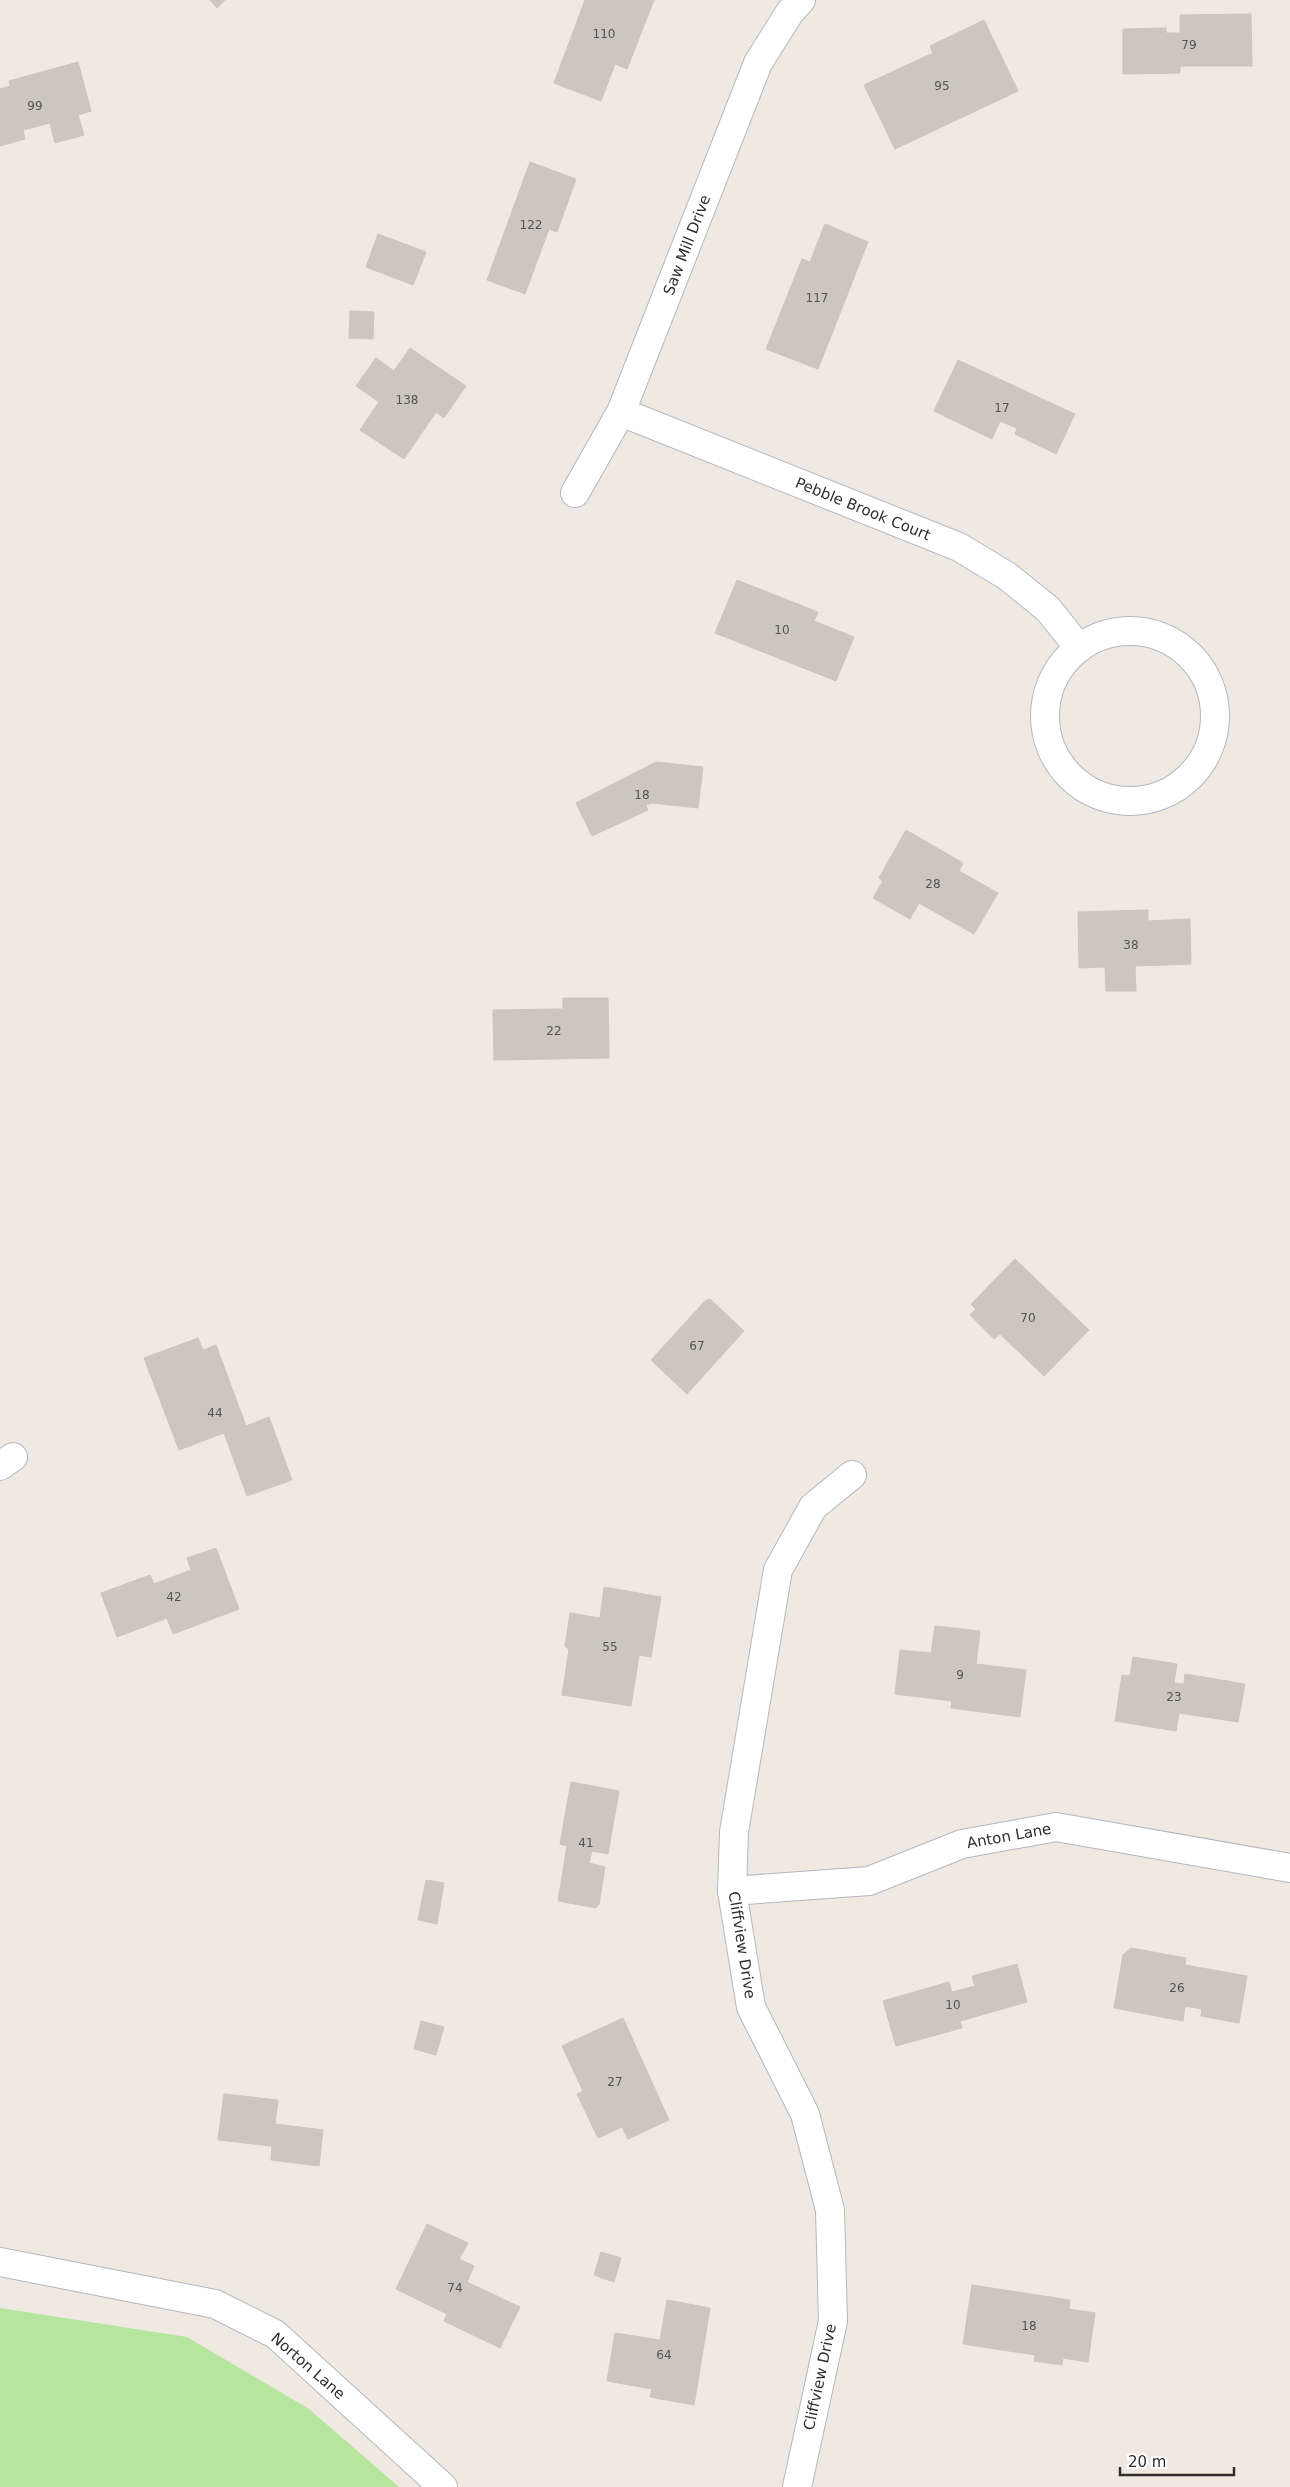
<svg xmlns="http://www.w3.org/2000/svg" width="1290" height="2487" viewBox="0 0 1290 2487" font-family="'DejaVu Sans',sans-serif">
	<style>
		.green { fill: #b6e59e }
		.building { fill: #cbc7bf; stroke: #cbc5ba }
		.lines { fill: none; stroke-linecap: round; stroke-linejoin: round }
		.minor-casing { stroke: #b4b7c1; stroke-width: 30 }
		.minor { stroke: #fff; stroke-width: 28 }
		.labels { text-anchor: middle; stroke-width: 4.5; stroke-linejoin: round; paint-order: stroke }
		.number-label { font-size: 12px; fill: #555452 }
		.street-label { font-size: 15px; fill: #2e2e2e; stroke: #fff }
	</style>
	<rect width="100%" height="100%" fill="#efe9e1"/>
	<!-- green -->
	<path class="green" d="M0,2308L187,2337L309,2409L399,2487H0Z"/>
	<!-- building -->
	<g class="building">
		<path d="M210,0H225L217,8Z"/>
		<path d="M585,0H654L627,69L615,64L601,101L554,83Z"/>
		<path d="M1251,14L1252,66H1180V73L1123,74V29L1166,28V33H1180V15Z"/>
		<path d="M984,20L1018,91L895,149L864,85L933,53L930,46Z"/>
		<path d="M78,62L91,111L78,115L84,135L55,143L50,123L23,130L25,139L0,146V89L10,86L9,81Z"/>
		<path d="M530,162L576,179L557,232L549,229L525,294L487,280Z"/>
		<path d="M825,224L868,242L818,369L766,349L802,259L810,262Z"/>
		<path d="M378,234L426,252L413,285L366,267Z"/>
		<path d="M350,311L374,312L373,339L349,338Z"/>
		<path d="M410,348L466,386L444,418L436,412L404,459L360,430L379,402L356,386L376,358L394,371Z"/>
		<path d="M958,360L1075,414L1056,454L1015,434L1017,428L1000,421L992,439L934,411Z"/>
		<path d="M737,580L818,612L814,621L854,637L836,681L715,633Z"/>
		<path d="M656,762L703,767L698,808L652,803L646,805L648,810L592,836L576,803Z"/>
		<path d="M906,830L963,863L959,871L998,893L974,934L919,903L910,919L873,898L883,881L879,878Z"/>
		<path d="M1148,910V921L1190,919L1191,964L1135,966L1136,991H1106L1105,967L1079,968L1078,912Z"/>
		<path d="M563,998H608L609,1058L494,1060L493,1010L563,1009Z"/>
		<path d="M1015,1259L1089,1330L1044,1376L1000,1334L994,1339L970,1315L976,1309L971,1304Z"/>
		<path d="M710,1299L744,1331L687,1394L651,1360L705,1301Z"/>
		<path d="M198,1338L203,1350L216,1345L246,1426L269,1417L292,1480L247,1496L224,1433L179,1450L144,1358Z"/>
		<path d="M216,1548L239,1609L173,1634L167,1618L117,1637L101,1593L150,1575L154,1584L191,1570L187,1558Z"/>
		<path d="M604,1587L661,1597L651,1657L639,1655L631,1706L562,1695L569,1650L565,1646L570,1613L600,1618Z"/>
		<path d="M935,1626L980,1631L976,1664L1026,1670L1020,1717L951,1708L952,1701L895,1694L900,1650L931,1653Z"/>
		<path d="M1133,1657L1177,1664L1174,1683L1184,1684L1185,1674L1245,1684L1238,1722L1179,1713L1176,1731L1115,1721L1122,1675L1130,1676Z"/>
		<path d="M571,1782L619,1791L608,1854L592,1851L589,1863L605,1867L599,1904L596,1908L558,1901L567,1846L560,1844Z"/>
		<path d="M426,1880L444,1883L437,1924L418,1920Z"/>
		<path d="M1131,1948L1186,1958L1185,1965L1247,1976L1239,2023L1201,2016L1202,2009L1185,2006L1183,2021L1114,2008L1123,1955Z"/>
		<path d="M1017,1964L1027,2002L960,2021L962,2028L896,2046L883,2001L949,1982L952,1992L975,1986L972,1976Z"/>
		<path d="M623,2018L669,2120L628,2139L622,2127L598,2138L577,2094L583,2091L562,2046Z"/>
		<path d="M421,2021L444,2027L436,2055L414,2049Z"/>
		<path d="M224,2094L278,2100L275,2124L323,2130L319,2166L271,2160L272,2146L218,2140Z"/>
		<path d="M427,2224L468,2243L459,2259L474,2266L467,2282L520,2307L500,2348L444,2321L447,2314L396,2289Z"/>
		<path d="M601,2252L621,2258L614,2282L594,2275Z"/>
		<path d="M972,2285L1070,2300L1069,2309L1095,2313L1088,2362L1063,2358L1062,2365L1034,2361L1035,2355L963,2344Z"/>
		<path d="M667,2300L710,2308L694,2405L650,2397L652,2389L607,2381L615,2333L660,2340Z"/>
	</g>
	<g class="lines">
		<!-- minor casing -->
		<g class="minor-casing">
			<g id="minor">
				<path d="M621,412L959,547L1007,576L1048,609L1079,648"/>
				<path d="M575,493L621,412L758,63L790,12L801,0"/>
				<circle cx="1130" cy="716" r="85"/>
				<path d="M0,1466L13,1457"/>
				<path d="M732,1891L869,1881L962,1844L1056,1827L1290,1868"/>
				<path d="M0,2262L215,2304L275,2334L443,2487"/>
				<path d="M797,2487L833,2321L830,2210L805,2114L751,2007L732,1891L734,1832L778,1570L813,1507L852,1475"/>
			</g>
		</g>
		<!-- minor -->
		<use href="#minor" class="minor"/>
	</g>
	<g class="labels">
		<!-- number labels -->
		<g class="number-label">
			<text x="604" y="38">110</text>
			<text x="1189" y="49">79</text>
			<text x="942" y="90">95</text>
			<text x="35" y="110">99</text>
			<text x="531" y="229">122</text>
			<text x="817" y="302">117</text>
			<text x="407" y="404">138</text>
			<text x="1002" y="412">17</text>
			<text x="782" y="634">10</text>
			<text x="642" y="799">18</text>
			<text x="933" y="888">28</text>
			<text x="1131" y="949">38</text>
			<text x="554" y="1035">22</text>
			<text x="1028" y="1322">70</text>
			<text x="697" y="1350">67</text>
			<text x="215" y="1417">44</text>
			<text x="174" y="1601">42</text>
			<text x="610" y="1651">55</text>
			<text x="960" y="1679">9</text>
			<text x="1174" y="1701">23</text>
			<text x="586" y="1847">41</text>
			<text x="1177" y="1992">26</text>
			<text x="953" y="2009">10</text>
			<text x="615" y="2086">27</text>
			<text x="455" y="2292">74</text>
			<text x="1029" y="2330">18</text>
			<text x="664" y="2359">64</text>
		</g>
		<!-- street labels -->
		<g class="street-label">
			<text transform="translate(687 245) rotate(-69)" y="5">Saw Mill Drive</text>
			<text transform="translate(863 509) rotate(22)" y="5">Pebble Brook Court</text>
			<text transform="translate(1009 1836) rotate(-10)" y="5">Anton Lane</text>
			<text transform="translate(742 1945) rotate(81)" y="5">Cliffview Drive</text>
			<text transform="translate(308 2366) rotate(41)" y="5">Norton Lane</text>
			<text transform="translate(820 2377) rotate(-78)" y="5">Cliffview Drive</text>
		</g>
	</g>
	<!-- scale -->
	<path d="M1120 2467v8h114v-8" fill="none" stroke="#2e2e2e" stroke-width="2.5"/>
	<text x="1128" y="2467" font-size="15" fill="#2e2e2e" stroke="#ffffff" stroke-width="4" paint-order="stroke">20 m</text>
</svg>
